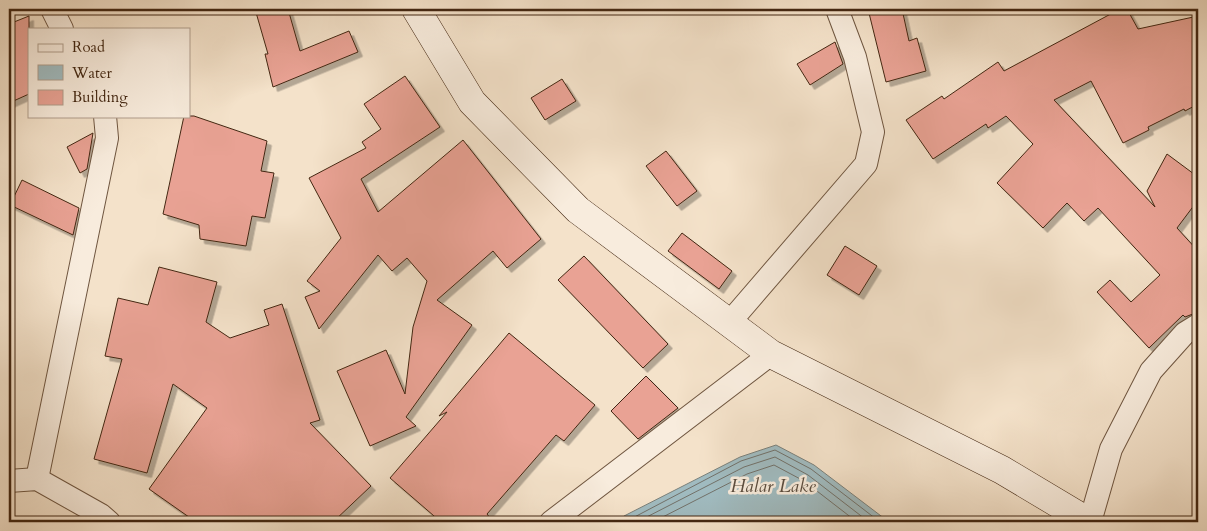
<svg xmlns="http://www.w3.org/2000/svg" width="1207" height="531" viewBox="0 0 1207 531" font-family="Cardo,serif">
	<style>
		.water { fill: #a0bbc0; stroke: #7b807a }
		.lines { fill: none; stroke-linecap: round; stroke-linejoin: round }
		.shore { stroke: #727169; stroke-width: 1 }
		.building { fill: #e9a294; stroke: #432712; filter: url(#shadow) }
		.street-casing { stroke: #6f5640; stroke-width: 24 }
		.secondary-casing { stroke: #432712; stroke-width: 29 }
		.street { stroke: #f8ecdd; stroke-width: 22 }
		.secondary { stroke: #f8ecdd; stroke-width: 28 }
		.labels { text-anchor: middle; stroke-width: 5; stroke-linejoin: round; paint-order: stroke }
		.water-label { font-size: 19px; font-style: italic; fill: #5a4c3e; stroke: #f8ecdd }
	</style>
	<defs>
		<filter id="shadow"><feDropShadow dx="4.5" dy="4.5" stdDeviation="0" flood-color="#0004"/></filter>
	</defs>
	<rect width="100%" height="100%" fill="#f4e2ca"/>
	<filter id="stains"><feTurbulence type="fractalNoise" baseFrequency=".004" numOctaves="4"/><feColorMatrix values="0 0 0 0 .2 0 0 0 0 .09 0 0 0 0 .02 0 0 0 .5 -.17"/></filter>
	<radialGradient id="worn" r=".72"><stop offset=".6" stop-color="#630" stop-opacity="0"/><stop offset="1" stop-color="#630" stop-opacity=".3"/></radialGradient>
	<!-- water -->
	<path class="water" d="M776,445L814,465L889,522H617L624,516L740,457Z"/>
	<g class="lines">
		<!-- shore -->
		<g class="shore">
			<path d="M625,522L741,461L775,450L811,469L880,522"/>
			<path d="M637,522L744,467L775,457L808,475L869,522"/>
			<path d="M653,522L747,474L774,465L804,481L857,522"/>
		</g>
	</g>
	<!-- building -->
	<g class="building">
		<path d="M255,9H288L300,51L349,31L358,52L273,87L265,54H268Z"/>
		<path d="M868,9H902L909,41L917,38L926,71L886,82Z"/>
		<path d="M1120,9H1127L1138,29L1198,16V104L1185,111L1184,109L1148,127L1149,130L1123,143L1091,81L1054,100L1155,207L1147,191L1167,154L1198,177V200L1177,228L1198,251V312L1185,317L1183,315L1149,348L1097,292L1110,280L1131,302L1160,275L1098,208L1084,221L1067,203L1043,228L997,183L1033,144L1006,116L988,128L986,124L933,159L906,120L942,96L944,99L998,62L1004,71Z"/>
		<path d="M29,16V94L9,103V24Z"/>
		<path d="M835,42L843,64L810,85L797,64Z"/>
		<path d="M405,76L440,127L361,179L378,212L463,140L541,239L507,268L493,251L437,300L472,325L406,417L416,426L370,446L337,371L386,350L405,394L413,327L427,281L407,258L392,271L378,255L319,329L305,297L320,291L307,281L341,238L309,178L366,148L362,142L381,129L364,104Z"/>
		<path d="M562,79L576,101L545,120L531,98Z"/>
		<path d="M184,116H194L267,141L261,171L274,173L265,218L252,216L246,246L200,239L199,225L163,214Z"/>
		<path d="M93,133L87,169L80,173L67,147Z"/>
		<path d="M666,151L697,191L677,206L646,166Z"/>
		<path d="M22,180L79,208L73,235L10,205Z"/>
		<path d="M682,233L732,271L719,289L668,251Z"/>
		<path d="M845,246L877,266L859,295L827,275Z"/>
		<path d="M584,256L668,344L643,368L558,280Z"/>
		<path d="M159,267L217,282L206,322L230,338L269,325L264,310L282,304L320,420L310,423L371,486L333,522H196L149,489L207,408L173,384L147,473L94,459L122,359L105,356L118,298L148,305Z"/>
		<path d="M509,333L595,405L564,441L556,435L487,514L493,522H441L390,478L447,412L439,416Z"/>
		<path d="M646,376L678,408L638,439L611,411Z"/>
	</g>
	<g class="lines">
		<!-- street casing -->
		<g class="street-casing">
			<g id="street">
				<path d="M52,9L62,29"/>
				<path d="M729,323L866,164L873,132L855,57L837,9"/>
				<path d="M37,479L107,138L105,116"/>
				<path d="M9,481L37,479L101,515L109,522"/>
				<path d="M551,522L771,354"/>
				<path d="M1090,522L1111,449L1151,371L1185,333L1198,325"/>
			</g>
		</g>
		<!-- secondary casing -->
		<g class="secondary-casing">
			<path id="secondary" d="M416,9L472,102L578,210L771,354L1002,470L1089,522"/>
		</g>
		<!-- street -->
		<use href="#street" class="street"/>
		<!-- secondary -->
		<use href="#secondary" class="secondary"/>
	</g>
	<g class="labels">
		<!-- water labels -->
		<g class="water-label">
			<text x="773" y="492">Halar Lake</text>
		</g>
	</g>
	<!-- margin -->
	<rect width="1207" height="531" fill="none" stroke="#f4e2ca" stroke-width="30"/>
	<rect x="10" y="10" width="1187" height="511" fill="none" stroke="#432712" stroke-width="2.5"/>
	<rect x="15" y="15" width="1177" height="501" fill="none" stroke="#432712"/>
	<!-- legend -->
	<rect x="28" y="28" width="162" height="90" fill="#f8ecdd" stroke="#b09d8c"/>
	<rect x="38" y="44" width="25" height="8" fill="#f8ecdd" stroke="#b09d8c"/>
	<text x="72" y="52" font-size="15" fill="#432712">Road</text>
	<rect x="38" y="65" width="25" height="15" fill="#a0bbc0" stroke="#b09d8c"/>
	<text x="72" y="78" font-size="15" fill="#432712">Water</text>
	<rect x="38" y="90" width="25" height="15" fill="#e9a294" stroke="#b09d8c"/>
	<text x="72" y="102" font-size="15" fill="#432712">Building</text>
	<rect width="100%" height="100%" filter="url(#stains)"/>
	<rect width="100%" height="100%" fill="url(#worn)"/>
</svg>
